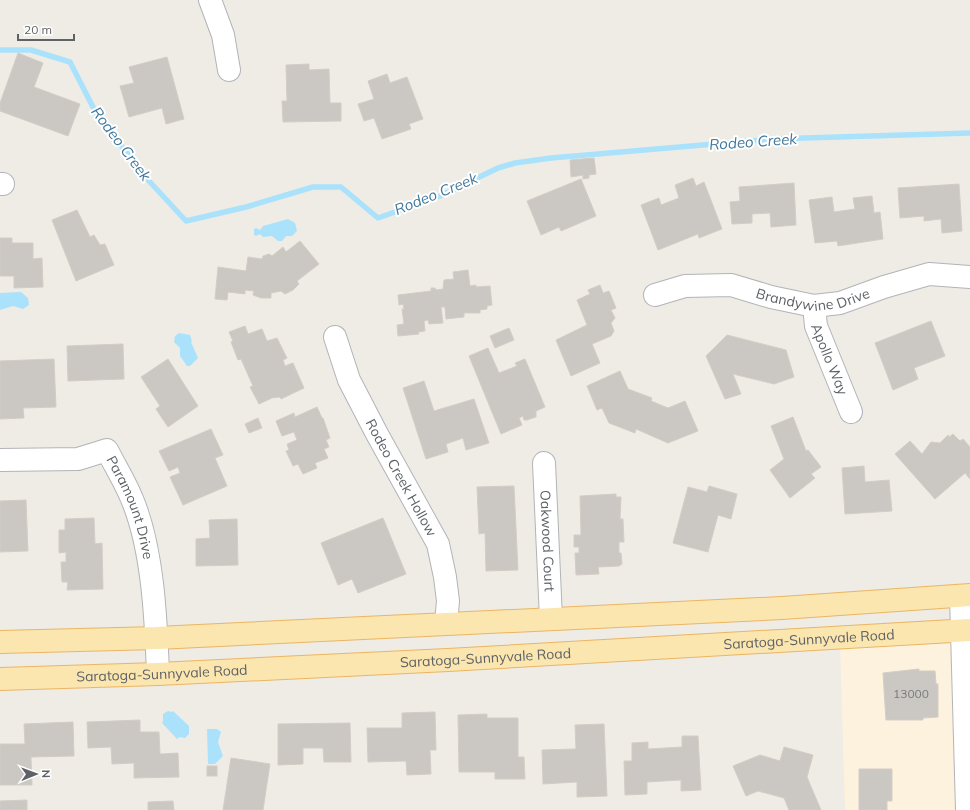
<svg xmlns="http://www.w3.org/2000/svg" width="970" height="810" viewBox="0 0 970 810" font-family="Mulish,sans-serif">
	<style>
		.commercial { fill: #fcf2de }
		.water { fill: #aae2fb }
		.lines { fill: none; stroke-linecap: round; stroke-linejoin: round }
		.stream { stroke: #aae2fb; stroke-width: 5.5 }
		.building { fill: #cbc7c3; stroke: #d4cdc5 }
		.minor-casing { stroke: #b1b4b8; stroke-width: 24 }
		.major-casing { stroke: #ebb563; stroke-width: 24 }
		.minor { stroke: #fff; stroke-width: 22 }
		.major { stroke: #fbe6af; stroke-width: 22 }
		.labels { text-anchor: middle; stroke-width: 4; stroke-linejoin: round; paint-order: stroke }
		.number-label { font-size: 12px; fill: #797b7d }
		.street-label { font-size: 14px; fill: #5e6266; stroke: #fff }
		.water-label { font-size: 15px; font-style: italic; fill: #41789c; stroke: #fff }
	</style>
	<rect width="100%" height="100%" fill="#efece6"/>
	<!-- commercial -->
	<path class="commercial" d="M970,636V810H845L840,642Z"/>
	<!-- water -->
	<g class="water">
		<path d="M288,219L295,223L297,231L292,236H286L282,241H278L272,236L263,237L260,234L256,236L254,235V229L256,228L260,230L263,226Z"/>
		<path d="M21,292L28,298L29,305L23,309L13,306L0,310V293Z"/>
		<path d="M179,333L190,335L192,341L191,342L198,358L190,366H187L180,356V348L174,342L175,336Z"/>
		<path d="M168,711L172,712L173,711L189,726V734L185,738L180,737L177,739L162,723L163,721V714Z"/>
		<path d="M207,729H217L221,732L218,742L223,756L215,764H208Z"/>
	</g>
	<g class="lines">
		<!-- stream -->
		<path class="stream" d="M0,50H31L70,62L97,115L150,182L186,221L246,207L313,187H341L378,218L440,196L498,168L515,163L551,158L772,139L970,133"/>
	</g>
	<!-- building -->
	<g class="building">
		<path d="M18,53L43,63L34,87L80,104L68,136L0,111V103Z"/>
		<path d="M167,57L184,119L166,124L162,108L129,117L120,86L134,83L129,67Z"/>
		<path d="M309,64V70L329,69L330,103H341V121L283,122L282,101H287L286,65Z"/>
		<path d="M387,74L390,83L407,77L423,119L409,124L411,129L382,139L374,118L364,121L358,104L374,99L368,81Z"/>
		<path d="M594,158L596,174L589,175V178L583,179V175L571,177L570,160Z"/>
		<path d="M693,178L696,186L704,182L722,229L699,238L698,234L658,250L641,205L659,198L661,205L679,198L675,185Z"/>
		<path d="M581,179L596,216L561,231L559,227L541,235L527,201Z"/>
		<path d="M794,183L796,225L771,227L770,213L752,214V223L732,224L730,202L740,201L739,187Z"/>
		<path d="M959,184L962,231L942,233L941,219L924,221V216L900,218L898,188Z"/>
		<path d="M872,196L874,213L880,212L883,239L838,246L837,241L815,243L809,200L832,197L834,212L855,209L853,198Z"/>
		<path d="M77,210L90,237L94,235L100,245L105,244L114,265L76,281L52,220Z"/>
		<path d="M0,238H12V243H33V259L42,258L43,287L14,288V276H0Z"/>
		<path d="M300,241L319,264L297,281L299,284L293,290L285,294L281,291L271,293V298H261L253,295L254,291L245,290V294L228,292L227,300L215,299L218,267L246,271L248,257L262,259L263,256L269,254L272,256L283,247L286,252Z"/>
		<path d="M468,270L470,286L476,285V287L490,286L492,305L487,306V309L480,310V313H464V317L446,319L445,307H441L443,323L429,324L428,320L424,321L425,331L418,332L419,334L398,336L397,325L404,324L402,309H404L403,304L399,305L398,295L431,291V288H435L436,290L443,289L444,280L454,279L453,272Z"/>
		<path d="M600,285L603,293L609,291L616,308L611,310L615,318L611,323L614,331L611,336L592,344L600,363L571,376L556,340L587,325L577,300L590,294L588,290Z"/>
		<path d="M931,321L945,356L914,368L918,379L893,390L875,343Z"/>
		<path d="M245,326L248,334L262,329L267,341L277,338L287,358L283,360L285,366L293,363L304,388L281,399L280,397L272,398L259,404L250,387L253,386L241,359L238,360L231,342L233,341L229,332Z"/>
		<path d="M509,328L514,340L495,348L490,336Z"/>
		<path d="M727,335L786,350L794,377L774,384L733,374L741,394L725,399L706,356Z"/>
		<path d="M123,344L124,379L68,381L67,346Z"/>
		<path d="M488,348L499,373L517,366L515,363L525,359L545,407L536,411V417L527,420H524L523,416L519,418L522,425L501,434L469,356Z"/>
		<path d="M54,359L56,407L23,408L24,418L0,419V361Z"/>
		<path d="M168,359L198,406L168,427L156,409L160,406L141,377Z"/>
		<path d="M620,371L628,389L652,398L651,401L668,408L685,401L698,431L668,443L636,429L635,433L609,423L602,408L597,410L587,386Z"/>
		<path d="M424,381L434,411L474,399L489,443L466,450L463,438L446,444L448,452L426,459L403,388Z"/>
		<path d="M317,407L322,418H323L330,438L326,440L329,447L324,449L328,458L315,463L317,468L303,474L298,464L293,466L286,451L289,450L287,444L297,440L294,432L282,436L276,421L294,413L295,417Z"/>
		<path d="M793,417L806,451L808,450L821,467L811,474L815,478L790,498L770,470L784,459L771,426Z"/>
		<path d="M258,418L262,428L249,433L245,424Z"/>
		<path d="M211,429L223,455L215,458L227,486L183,505L170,477L180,473L178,467L169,471L159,451Z"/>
		<path d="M953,434L960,441L963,439L970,447V479L965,473L935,499L895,454L910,441L922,454L931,442L940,443L948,435L949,437Z"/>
		<path d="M864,466L865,482L889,480L892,511L845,514L842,468Z"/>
		<path d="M514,486L518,570L486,571L485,533L479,534L477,487Z"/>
		<path d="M709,486L737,494L731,519L718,515L708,552L673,543L688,487L707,492Z"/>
		<path d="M616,494V497H621L620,519H623L624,542H619V553H621L622,564L619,566L598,567L599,574L576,575L575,553H579V547H574V535H581L580,496Z"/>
		<path d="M26,500L28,551L0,552V501Z"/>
		<path d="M94,518L95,544L102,543L103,589L67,590L68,582H62L61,562H66V552L59,553V530H65V519Z"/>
		<path d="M383,518L406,574L358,593L352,579L338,585L321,543Z"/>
		<path d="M237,519L238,565L196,566V539L210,538L209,520Z"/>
		<path d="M919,669V671H935L936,684H938V717L923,718V720H886L883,673Z"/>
		<path d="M435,712L436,750H430L431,774L407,775L406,761L368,762L367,728H402V713Z"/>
		<path d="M487,714V718H518V757H524L525,779H495V772H459L458,715Z"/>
		<path d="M140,720V732H159L160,754L178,753L179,777L134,778V763L112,764L111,747L88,748L87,722Z"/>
		<path d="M73,722L74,756L31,757L32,785H0V744H25L24,724Z"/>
		<path d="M350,723L351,762H324L323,748H303V764L278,765V724Z"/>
		<path d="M604,724L607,796L577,797V782L543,784L542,750L576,749L575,725Z"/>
		<path d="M682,736H698L701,790L681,791V780L647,782V794L625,795L624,761H632V743L648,742V749L682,747Z"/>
		<path d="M784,747L813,755L807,777L821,810H789L784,798L758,791L746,796L733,766L760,755L780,761Z"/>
		<path d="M231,758L270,764L263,810H223Z"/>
		<rect x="207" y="766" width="10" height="10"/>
		<path d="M859,769H892V801H887V810H859Z"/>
		<path d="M27,800V810H0V801Z"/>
		<path d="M173,801L174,810H148V802Z"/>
	</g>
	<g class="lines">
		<!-- minor casing -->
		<g class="minor-casing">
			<g id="minor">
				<path d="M210,0L223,35L229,70"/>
				<path d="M0,184H3"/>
				<path id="s1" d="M655,295L685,286L731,285L771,297L814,306L840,303L884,287L929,274L970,277"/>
				<path id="s2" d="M814,306L816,326L851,412"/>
				<path id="s3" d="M335,337L349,380L377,434L438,544L445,577L448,601L446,623"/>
				<path id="s4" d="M0,460L78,459L107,450C115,466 125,482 132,499C153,549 156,619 158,674"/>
				<path id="s5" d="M544,463L551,619"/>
				<path d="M961,596L967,810"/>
			</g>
		</g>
		<!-- major casing -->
		<g class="major-casing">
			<g id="major">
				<path d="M0,642L157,638L782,608L970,595"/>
				<path id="s6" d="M0,679L158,674L448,660L970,630"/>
			</g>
		</g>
		<!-- minor -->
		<use href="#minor" class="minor"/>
		<!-- major -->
		<use href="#major" class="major"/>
	</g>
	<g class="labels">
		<!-- number labels -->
		<g class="number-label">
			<text x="911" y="698">13000</text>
		</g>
		<!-- street labels -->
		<g class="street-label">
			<text dy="5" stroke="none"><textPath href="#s1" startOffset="162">Brandywine Drive</textPath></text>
			<text dy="5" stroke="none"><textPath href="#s2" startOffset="56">Apollo Way</textPath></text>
			<text dy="5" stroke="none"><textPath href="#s3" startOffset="156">Rodeo Creek Hollow</textPath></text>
			<text dy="5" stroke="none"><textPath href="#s4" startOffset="171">Paramount Drive</textPath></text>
			<text dy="5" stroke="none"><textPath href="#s5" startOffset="78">Oakwood Court</textPath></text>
			<text dy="5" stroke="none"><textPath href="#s6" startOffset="810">Saratoga-Sunnyvale Road</textPath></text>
			<text dy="5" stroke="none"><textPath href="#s6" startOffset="486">Saratoga-Sunnyvale Road</textPath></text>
			<text dy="5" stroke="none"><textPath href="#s6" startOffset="162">Saratoga-Sunnyvale Road</textPath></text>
		</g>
		<!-- water labels -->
		<g class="water-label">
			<text transform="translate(753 142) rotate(-4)" y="5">Rodeo Creek</text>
			<text transform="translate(121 144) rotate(53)" y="5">Rodeo Creek</text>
			<text transform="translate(436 194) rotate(-22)" y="5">Rodeo Creek</text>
		</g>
	</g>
	<!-- north arrow -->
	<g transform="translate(36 774) rotate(89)" stroke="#ffffff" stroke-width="3" paint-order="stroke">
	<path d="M0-3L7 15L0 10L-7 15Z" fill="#5e6266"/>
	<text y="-6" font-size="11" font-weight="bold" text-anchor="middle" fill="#5e6266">N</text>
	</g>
	<!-- scale -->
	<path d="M18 34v6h56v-6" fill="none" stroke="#5e6266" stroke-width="2"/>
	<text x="24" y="34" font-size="12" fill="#5e6266" stroke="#ffffff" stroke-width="3" paint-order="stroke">20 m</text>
</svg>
